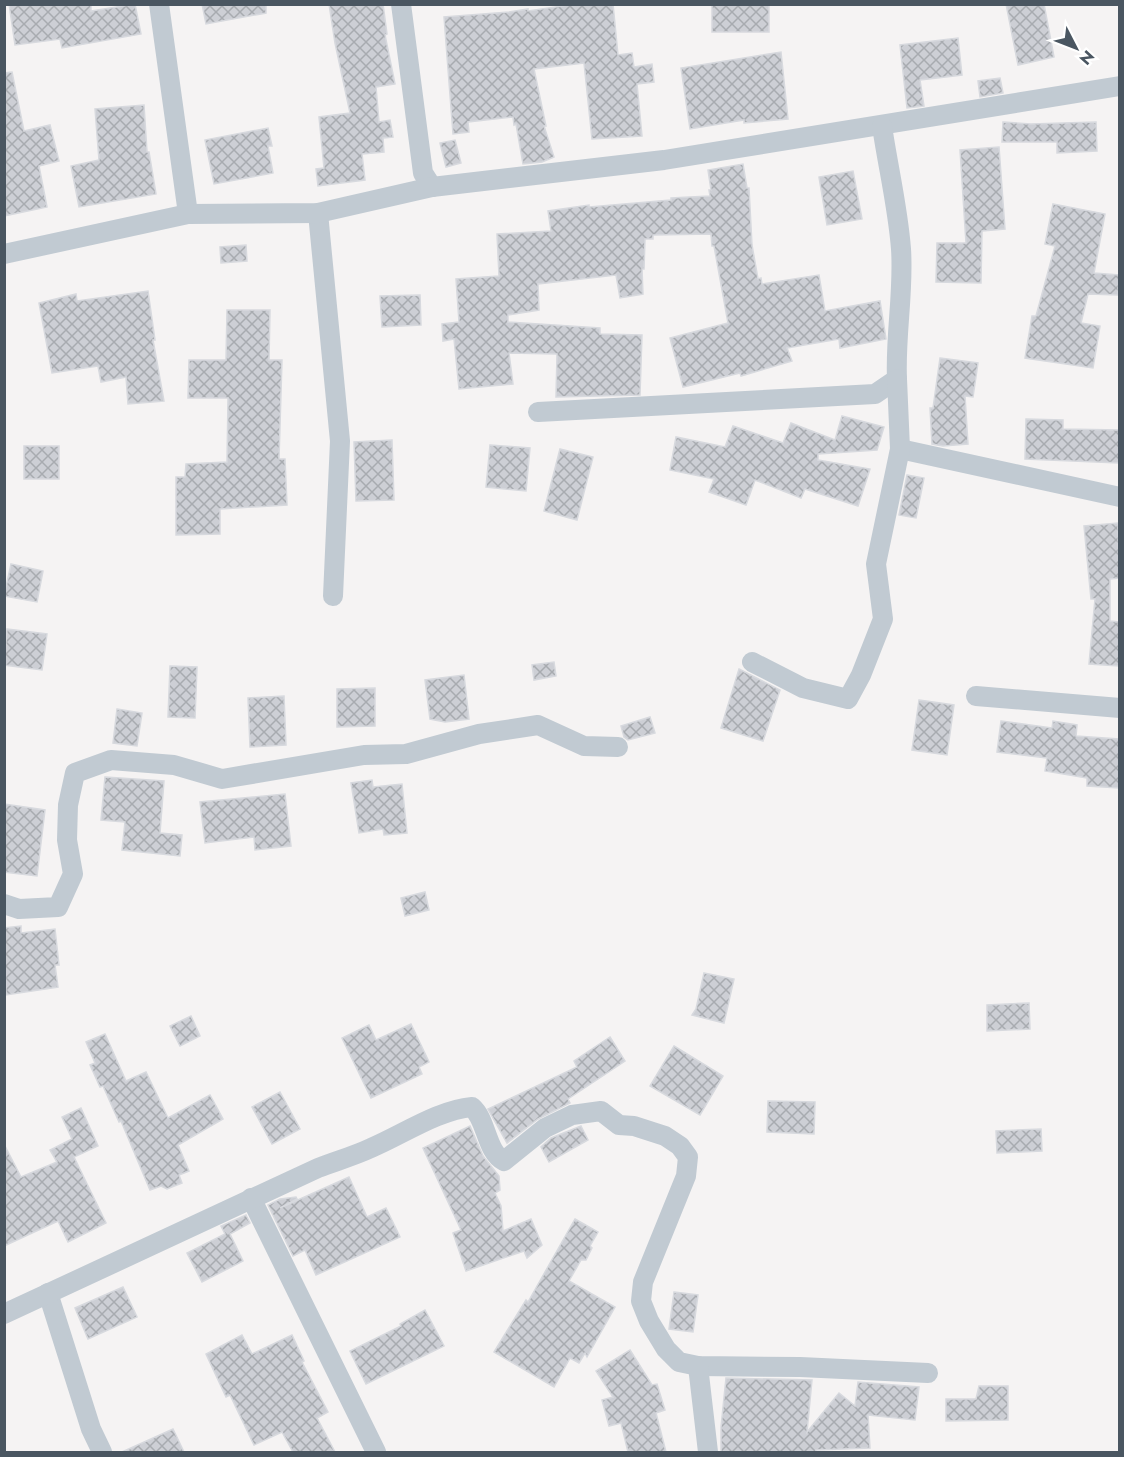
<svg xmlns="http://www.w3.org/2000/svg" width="1124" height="1457" viewBox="0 0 1124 1457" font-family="Jost,sans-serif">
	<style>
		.building { fill: url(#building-cross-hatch); stroke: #d7d9de; stroke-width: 1.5 }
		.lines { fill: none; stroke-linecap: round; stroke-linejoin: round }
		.minor { stroke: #c1cad2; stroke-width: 20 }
	</style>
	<defs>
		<pattern id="building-cross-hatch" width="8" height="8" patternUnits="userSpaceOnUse" patternTransform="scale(1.5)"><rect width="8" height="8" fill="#cdcfd5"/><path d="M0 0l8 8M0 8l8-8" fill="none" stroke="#a8abb0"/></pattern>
	</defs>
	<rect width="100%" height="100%" fill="#f5f3f3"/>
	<!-- building -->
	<g class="building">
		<path d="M9,4H91V11L135,4L141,34L62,48L60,39L15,45Z"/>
		<path d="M202,4H266V13L206,24Z"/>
		<path d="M329,4H383L387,34L385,35L395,84L376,87L379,122L390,120L393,137L383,138L384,152L362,154L365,180L318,186L316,169L324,168L319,117L350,113L335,43Z"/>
		<path d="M576,4H613L618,55L632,53L634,67L652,64L654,82L637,84L642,136L592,139L584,63L534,69L546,126H544L554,157L542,162L523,164L516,124L514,125L513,117L468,122L469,132L453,134L444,17L509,12L528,9V11Z"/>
		<rect x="712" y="4" width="57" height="28"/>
		<path d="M1006,4H1044L1054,57L1018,65Z"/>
		<path d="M958,38L962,75L920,80L924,106L907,108L900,45Z"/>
		<path d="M781,52L788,119L744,123V120L690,129L681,68Z"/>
		<path d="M12,72L24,131L50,125L59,161L39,166L47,207L4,216V73Z"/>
		<path d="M1000,78L1003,93L980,97L978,81Z"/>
		<path d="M144,105L147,152H149L156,194L79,207L71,166L99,160L95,109Z"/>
		<path d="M1003,122L1031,124L1096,122L1097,151L1057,153V142H1002Z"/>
		<path d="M268,128L272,146H268L273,173L214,184L205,140Z"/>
		<path d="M455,140L461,163L446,167L440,143Z"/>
		<path d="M999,147L1005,229L982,231L981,283L936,282L937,243H966L960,150Z"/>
		<path d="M743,164L747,188H749L752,245L758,279L761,278L762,284L819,275L825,311L880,301L886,339L840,348L839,339L787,348L792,361L741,376L740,373L683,387L670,338L728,323L714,246H712L711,234L653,235V239H645L644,269H642L643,294L620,298L616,275L538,284L539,310L508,315V322L600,328V334L642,335L640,395L556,397L557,354L509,353L513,384L459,389L454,339L443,341L442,324L459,322L456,279L499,276L497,234L551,231L548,211L589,205V207L671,200V198L710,196L709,190H711L708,170Z"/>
		<path d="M853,171L862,219L827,225L819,177Z"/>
		<path d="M1053,204L1105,214L1094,273L1119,275L1118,295L1088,294L1081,323L1100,326L1093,368L1025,358L1032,316H1036L1055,246L1045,244Z"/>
		<path d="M246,245L247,261L221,263L220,247Z"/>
		<path d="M148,291L155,340H153L164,401L128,404L126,377L101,382L98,366L52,373L39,303L76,294L77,301Z"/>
		<path d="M420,295L421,325L382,327L380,296Z"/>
		<path d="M227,310H270L269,360H282L279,459H285L287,505L220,509V534L176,535V477H185L186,464L227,462L228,398H188L189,360H226Z"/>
		<path d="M940,358L978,363L973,397L965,396L968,444L943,446L932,444L930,408H933Z"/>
		<path d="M842,416L884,427L877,450L818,454V460L870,469L858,506L805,489L801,498L755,480L746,505L709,492L714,479L670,470L676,437L725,447L733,426L783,443L791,423L835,440Z"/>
		<path d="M1026,419L1063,420V429L1119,430V463L1025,459Z"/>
		<path d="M392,440L394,500L356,501L354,442Z"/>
		<path d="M490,445L530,448L526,491L486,487Z"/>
		<rect x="24" y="446" width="35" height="33"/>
		<path d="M560,449L593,457L577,520L544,511Z"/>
		<path d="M907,475L924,478L916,518L899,515Z"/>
		<path d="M1118,523L1119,578L1110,579V621L1119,622V666L1089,664L1095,599H1091L1084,526Z"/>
		<path d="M11,564L43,571L37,602L4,596Z"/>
		<path d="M7,629L47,634L42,670L4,665Z"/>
		<path d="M554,662L556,676L534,680L532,665Z"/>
		<path d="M170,666L197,667L195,718L168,717Z"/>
		<path d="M739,669L780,690L763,741L721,728Z"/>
		<path d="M464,675L469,719L445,722L430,719L425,680Z"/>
		<path d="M375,688V726L337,727V689Z"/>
		<path d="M284,696L286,745L250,747L248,698Z"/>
		<path d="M919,700L954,705L947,755L912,750Z"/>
		<path d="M117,709L142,713L137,746L113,743Z"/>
		<path d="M650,717L655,733L628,740L624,737L621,726Z"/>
		<path d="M1001,721L1052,728L1053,721L1077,725L1076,736L1119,739V788L1087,786V778L1045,771L1047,758L997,752Z"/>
		<path d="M105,777L164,781L160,833L182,835L180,856L122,850L125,822L101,820Z"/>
		<path d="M372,780L373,787L402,784L407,833L384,835L383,829L359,833L351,783Z"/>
		<path d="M285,794L291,846L255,850L254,837L205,843L200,802Z"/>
		<path d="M4,804L45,810L37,876L4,872Z"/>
		<path d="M425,892L429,910L405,916L401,898Z"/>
		<path d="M21,926V933L55,929L59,965H55L58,987L6,995L4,928Z"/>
		<path d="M704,973L734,979L724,1023L692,1015L696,1009Z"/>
		<path d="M1029,1003L1030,1029L987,1031V1005Z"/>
		<path d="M191,1016L200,1036L180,1046L170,1026Z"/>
		<path d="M411,1024L429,1062L419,1067L422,1074L371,1098L342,1038L369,1025L376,1040Z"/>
		<path d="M105,1034L126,1081L146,1072L168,1118L210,1095L223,1119L178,1145L189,1171L179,1175L182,1183L167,1189L161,1186L150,1190L121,1121L119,1122L103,1086L100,1087L90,1065L95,1063L86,1042Z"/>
		<path d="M610,1037L625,1061L568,1099L570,1103L538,1119L507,1143L488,1109L577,1067L574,1061Z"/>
		<path d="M674,1046L723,1076L700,1115L650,1086Z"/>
		<path d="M280,1092L300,1129L272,1144L252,1107Z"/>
		<path d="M768,1101L815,1102L814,1134L767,1132Z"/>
		<path d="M81,1108L98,1146L74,1157L106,1223L68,1242L58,1221L4,1246V1144L21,1177L57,1162L50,1150L72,1139L62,1117Z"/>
		<path d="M470,1126L483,1156L499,1176L500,1190L495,1193L501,1206L503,1231L531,1219L542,1245L527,1258L524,1251L466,1271L453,1233L461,1230L423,1148Z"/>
		<path d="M581,1126L588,1140L549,1162L541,1147L551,1138Z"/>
		<path d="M1041,1129L1042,1151L997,1153L996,1131Z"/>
		<path d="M349,1177L367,1217L386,1208L400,1237L316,1275L305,1250L293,1256L268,1205L280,1199L296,1197L297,1199L280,1208Z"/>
		<path d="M246,1215L250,1223L230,1234L243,1261L202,1282L187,1253L225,1234L221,1226Z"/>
		<path d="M575,1219L598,1232L590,1246L592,1248L586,1260H581L569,1281L615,1307L587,1357L585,1353L579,1363L570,1358L554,1387L494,1352L526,1300L528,1302Z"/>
		<path d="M123,1287L137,1317L88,1339L75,1308Z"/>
		<path d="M674,1292L698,1295L693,1332L669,1329Z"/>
		<path d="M425,1310L444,1346L366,1384L350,1351L401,1326L400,1324Z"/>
		<path d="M242,1335L252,1354L292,1335L304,1361L302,1362L328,1412L317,1418L335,1452H293L282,1432L254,1445L230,1395L226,1397L206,1354Z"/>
		<path d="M630,1350L652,1385L657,1384L665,1410L656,1413L666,1452H628L621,1423L609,1426L602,1400L613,1397L596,1371Z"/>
		<path d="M726,1378L812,1380L807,1432L839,1393L855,1406L858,1382L919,1387L915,1420L868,1415L870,1448L816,1450V1452H721V1427Z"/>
		<path d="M979,1386H1008V1420L946,1421V1399H976Z"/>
		<path d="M173,1429L184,1452H122Z"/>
	</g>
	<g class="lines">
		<!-- minor -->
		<g class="minor">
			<path d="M159,4L188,214"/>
			<path d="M401,4L423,173L432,187"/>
			<path d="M318,213L340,441L333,596"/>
			<path d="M4,254L188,214L318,213L432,187L664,160L1120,86"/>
			<path d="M538,412L875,394L897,379C895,336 904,292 901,249C898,208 888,167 882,126"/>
			<path d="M900,449L1120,497"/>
			<path d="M752,662L803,688L848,699L861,675L883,619L876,564L900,449L897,379"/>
			<path d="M976,696L1120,708"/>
			<path d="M4,904L19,909L58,907L73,874L67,840L68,805L75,773L111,760L174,765L222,779L364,755L406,754L479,734L538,725L584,746L618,747"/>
			<path d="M251,1198L376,1452"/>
			<path d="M48,1293L91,1429L102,1452"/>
			<path d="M4,1314L318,1168C336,1161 354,1156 371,1148C402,1135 438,1110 472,1107C487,1120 486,1152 504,1161L545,1128L572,1115L601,1111L619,1125L634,1126L665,1136L680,1146L688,1157L686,1176L643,1282L641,1301L649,1321L666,1349L679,1362L698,1366L800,1367L928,1373"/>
			<path d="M698,1366L708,1452"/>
		</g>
	</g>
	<!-- border -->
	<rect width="1124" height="1457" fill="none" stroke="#4a5661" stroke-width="12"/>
	<!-- north arrow -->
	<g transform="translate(1076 48) rotate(132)" stroke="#ffffff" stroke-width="4.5" paint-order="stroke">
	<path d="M0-4.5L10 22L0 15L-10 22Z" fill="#4a5661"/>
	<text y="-9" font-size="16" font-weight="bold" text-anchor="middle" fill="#4a5661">N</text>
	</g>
</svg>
